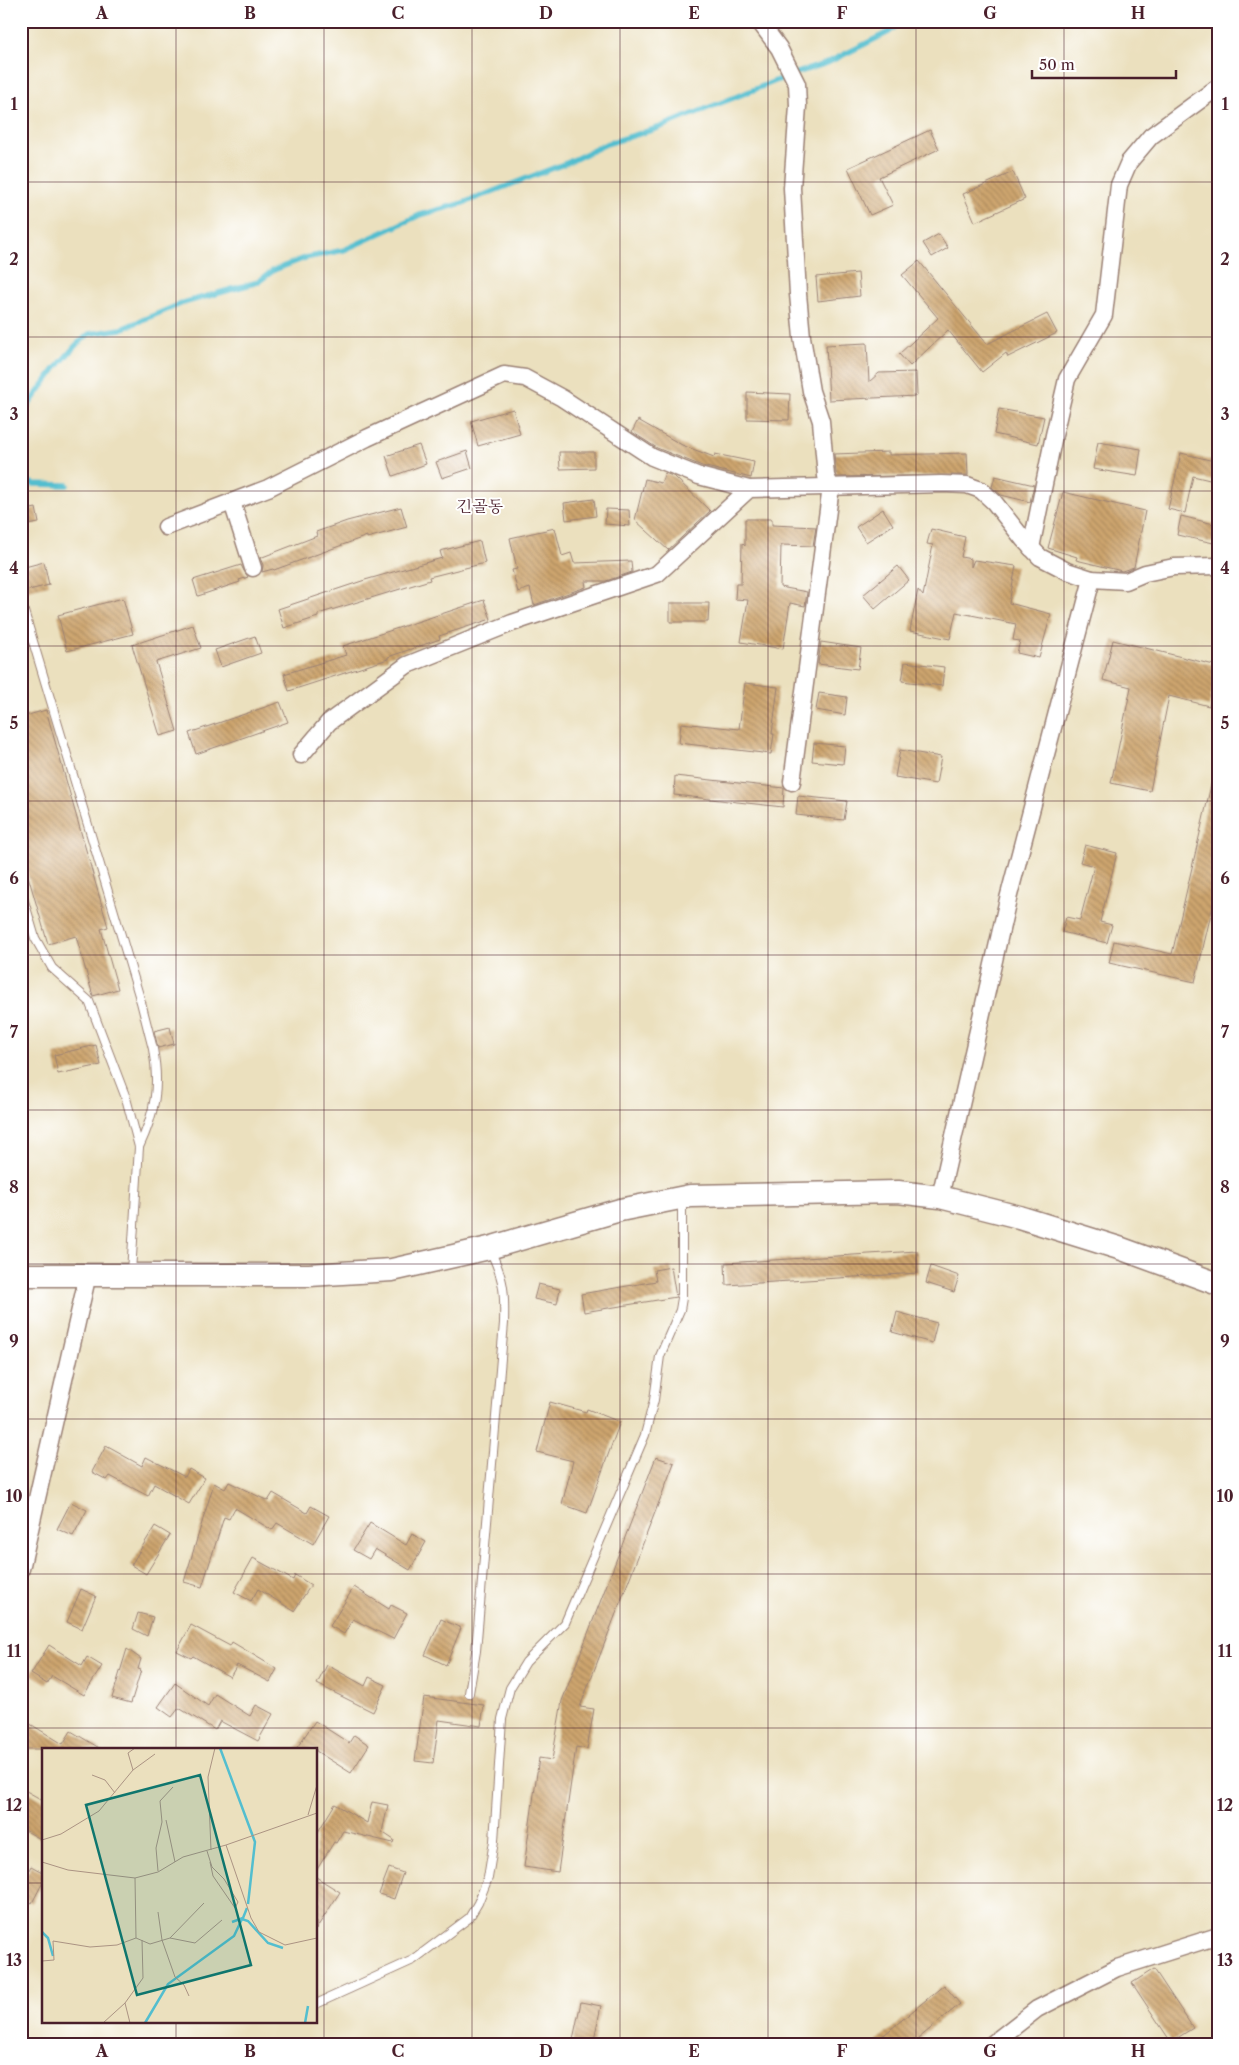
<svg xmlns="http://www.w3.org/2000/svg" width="1239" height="2065" viewBox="0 0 1239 2065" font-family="'Libre Caslon Text','Noto Serif KR',serif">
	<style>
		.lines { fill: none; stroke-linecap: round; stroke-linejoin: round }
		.stream { stroke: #53becf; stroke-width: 5.5 }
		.building { fill: url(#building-back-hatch) }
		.lane-casing { stroke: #9a8074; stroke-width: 10 }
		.street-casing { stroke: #9a8074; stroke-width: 19 }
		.secondary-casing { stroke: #9a8074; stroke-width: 25 }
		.lane { stroke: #fff; stroke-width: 8 }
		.street { stroke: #fff; stroke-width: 16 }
		.secondary { stroke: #fff; stroke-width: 22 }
		.grid { fill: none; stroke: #4a1f2b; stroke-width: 1; stroke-opacity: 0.55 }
		.labels { text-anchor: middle; stroke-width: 4; stroke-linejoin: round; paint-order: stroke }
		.quarter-label { font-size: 16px; fill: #4a1f2b; stroke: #fff }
		.inset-river { fill: none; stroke: #53becf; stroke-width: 2.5 }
		.inset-road { fill: none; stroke: #ab9383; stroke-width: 1 }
		.view { fill: #0f766e; fill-opacity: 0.15; stroke: #0f766e; stroke-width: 2.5 }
		.inset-edge { fill: none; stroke: #4a1f2b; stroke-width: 2.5 }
		.neatline { fill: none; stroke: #4a1f2b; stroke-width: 2 }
		.grid-label { font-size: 16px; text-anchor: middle; font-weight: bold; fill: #4a1f2b }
	</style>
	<defs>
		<pattern id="building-back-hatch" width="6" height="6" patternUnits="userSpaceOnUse" patternTransform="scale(1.25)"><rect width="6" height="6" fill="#cda56e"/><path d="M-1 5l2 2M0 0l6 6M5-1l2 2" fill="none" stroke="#a8865b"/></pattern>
	</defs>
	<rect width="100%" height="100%" fill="#fff"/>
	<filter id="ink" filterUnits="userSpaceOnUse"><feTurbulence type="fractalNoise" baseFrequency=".02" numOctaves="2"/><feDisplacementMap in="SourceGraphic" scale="10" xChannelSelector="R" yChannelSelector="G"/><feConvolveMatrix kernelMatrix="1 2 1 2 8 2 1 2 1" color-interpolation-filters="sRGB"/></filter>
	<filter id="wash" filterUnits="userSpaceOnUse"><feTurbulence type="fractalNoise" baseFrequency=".0096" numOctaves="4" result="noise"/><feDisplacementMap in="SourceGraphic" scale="20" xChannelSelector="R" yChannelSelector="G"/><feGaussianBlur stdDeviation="1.12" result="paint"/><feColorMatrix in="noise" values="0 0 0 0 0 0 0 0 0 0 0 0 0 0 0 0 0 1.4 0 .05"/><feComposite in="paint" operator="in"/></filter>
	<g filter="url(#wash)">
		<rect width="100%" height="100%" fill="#ebe0be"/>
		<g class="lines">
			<!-- stream -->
			<g class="stream">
				<path d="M21,415L55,369L76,345L89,334L121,329L183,303L258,282L274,270L305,258L344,250L420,215L463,203L569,162L606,144L658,128L788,76L827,63L889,32L902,21"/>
				<path d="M21,480L34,484L67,485"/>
			</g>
		</g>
		<g id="blocks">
			<!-- building -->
			<g class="building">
				<path d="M930,130L939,149L879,177L893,205L870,215L848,168Z"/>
				<path d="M1013,172L1025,199L975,222L963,194Z"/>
				<path d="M939,234L948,248L932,257L923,243Z"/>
				<path d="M919,261L987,344L1047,314L1057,333L1008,357L1006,353L982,372L948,330L910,366L899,354L938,318L902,275Z"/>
				<path d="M858,273L860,296L818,301L816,277Z"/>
				<path d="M867,343L869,382L879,373L916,372L917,396L829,400L826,345Z"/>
				<path d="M747,392L790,394L789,420L747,419Z"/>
				<path d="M513,409L520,434L478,446L471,421Z"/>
				<path d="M999,409L1044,417L1038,444L994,434Z"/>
				<path d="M638,420L682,445L714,457L715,454L754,462L751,478L702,466L657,448L632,432Z"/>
				<path d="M1098,442L1141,449L1137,476L1093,469Z"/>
				<path d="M419,445L426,464L393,476L386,456Z"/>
				<path d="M467,451L472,468L442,478L436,462Z"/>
				<path d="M559,452H594V468L560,469Z"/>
				<path d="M889,452V455L967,453L968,475L837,477L836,473L834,454Z"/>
				<path d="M1181,453L1218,462V482L1193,476L1185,513L1168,509Z"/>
				<path d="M665,473L675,477L710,511L668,550L635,520L645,479L661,483Z"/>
				<path d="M995,476L1034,485L1030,502L1001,495L992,487Z"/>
				<path d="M1063,492L1145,511L1134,567L1122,571L1076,560L1077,557L1048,548Z"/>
				<path d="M594,499L596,516L566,520L564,503Z"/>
				<path d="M401,507L407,527L367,538V536L274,570L273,569L262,572L263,565L260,558L317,536L316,532L347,521Z"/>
				<path d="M36,508L39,523L21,526V511Z"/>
				<path d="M606,509L629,510L630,526L605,524Z"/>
				<path d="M883,509L893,525L866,542L856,527Z"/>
				<path d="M1181,516L1218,525V544L1177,535Z"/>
				<path d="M745,519H772V525L816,527L813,546L781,545L780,587L807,592L805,606L790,603L783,649L741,642L748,600L735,599L736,584H741L742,543L745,546Z"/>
				<path d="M555,528L562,556L571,553L574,563L631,561L632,572L606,581H585L586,587L534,605L530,588L518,592L512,570L517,569L510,538Z"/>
				<path d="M931,529L965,537L961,557L971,559V567L974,560L1016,566L1009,603L1051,614L1039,658L1017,653L1020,641L1013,640L1016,624L956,612L950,639L910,631L918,590L923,596L933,545L927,544Z"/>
				<path d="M480,541L485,563L429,577L430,580L318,614V617L284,628L278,609L365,580L442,558L440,551Z"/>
				<path d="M44,562L49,585L21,592V568Z"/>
				<path d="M241,565L244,571L248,577L239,580L240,582L198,596L193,580Z"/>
				<path d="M898,566L909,580L875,609L863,595Z"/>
				<path d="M123,598L133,634L67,651L58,615Z"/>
				<path d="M484,600L491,619L439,636L440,639L388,657V659L289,691L284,674L346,655L343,646Z"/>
				<path d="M670,603H709L708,622H670Z"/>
				<path d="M193,625L201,648L156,662L177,731L160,736L132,645Z"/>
				<path d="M255,636L261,653L221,667L215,650Z"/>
				<path d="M1113,640L1218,666L1209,706L1169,696L1150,791L1111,783L1131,687L1103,680Z"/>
				<path d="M821,642L861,648L858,669L818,664Z"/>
				<path d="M905,662L944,667L942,686L902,681Z"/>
				<path d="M745,683L778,687L772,734H774L771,754L679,743L681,723L739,729Z"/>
				<path d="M819,693L847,697L845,715L816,710Z"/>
				<path d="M280,702L288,722L196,754L189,733Z"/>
				<path d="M46,710L108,927L101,929L118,989L93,996L76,936L48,944L21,852V717Z"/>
				<path d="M814,743L845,746L843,764L812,761Z"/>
				<path d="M900,750L941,757L936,784L895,777Z"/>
				<path d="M675,776L784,788L783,807L674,795Z"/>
				<path d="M1212,781H1218V884L1195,982L1109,963L1114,941L1172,954Z"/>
				<path d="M798,796L847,801L844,820L796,815Z"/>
				<path d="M1085,845L1117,853L1100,922L1112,925L1107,943L1062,932L1066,917L1080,920L1094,866L1080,862Z"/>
				<path d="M170,1027L174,1044L158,1048L154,1031Z"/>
				<path d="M96,1045L101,1065L58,1074L54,1055Z"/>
				<path d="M917,1251L918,1273L726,1285L725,1263Z"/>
				<path d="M931,1266L959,1276L954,1292L926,1283Z"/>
				<path d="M671,1267L676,1297L584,1312L581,1294L656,1281L654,1270Z"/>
				<path d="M538,1284L560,1289L557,1304L534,1299Z"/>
				<path d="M897,1312L937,1323L932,1343L892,1332Z"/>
				<path d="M550,1402L586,1412L587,1409L620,1422L587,1513L562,1504L573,1461L537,1452Z"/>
				<path d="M106,1446L142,1466L146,1457L185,1477L189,1469L205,1478L189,1504L154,1484L148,1496L110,1476L107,1480L92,1472Z"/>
				<path d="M656,1457L674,1463L580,1707L594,1709L587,1749L576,1747L558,1872L524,1867L539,1758L552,1760L562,1701Z"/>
				<path d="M229,1482L268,1501L273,1493L307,1513L311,1506L329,1516L313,1544L277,1523L272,1530L235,1508L229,1519L224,1517L202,1587L184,1582L214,1483L225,1489Z"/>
				<path d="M71,1502L87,1510L73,1536L57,1529Z"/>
				<path d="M370,1523L406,1545L412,1534L426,1542L410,1570L375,1549L369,1559L353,1550Z"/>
				<path d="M155,1526L170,1535L146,1574L131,1565Z"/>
				<path d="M253,1558L293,1580L295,1575L311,1585L294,1611L258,1589L251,1601L234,1592Z"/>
				<path d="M354,1587L389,1609L391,1605L407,1613L393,1639L353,1619L344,1634L330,1626Z"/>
				<path d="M81,1589L96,1596L82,1629L67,1622Z"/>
				<path d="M138,1613L153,1617L147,1636L133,1629Z"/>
				<path d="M441,1619L461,1628L446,1665L425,1655Z"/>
				<path d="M191,1625L230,1646L232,1642L277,1669L270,1682L237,1665L230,1677L193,1656L191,1658L177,1651Z"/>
				<path d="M49,1645L82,1666L87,1657L102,1666L84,1695L52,1676L47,1684L31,1674Z"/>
				<path d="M127,1649L141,1659L138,1669L141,1670L131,1703L112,1698Z"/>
				<path d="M327,1665L365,1686L369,1677L386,1685L373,1712L317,1684Z"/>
				<path d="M175,1683L208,1706L215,1694L250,1716L256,1705L273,1714L258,1741L220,1721L215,1730L179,1708L172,1717L158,1707Z"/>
				<path d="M424,1697L484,1705L481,1726L439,1720L433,1763L415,1761Z"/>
				<path d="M315,1721L349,1743L354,1735L369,1745L351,1773L316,1751V1749H296Z"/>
				<path d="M27,1722L63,1744L71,1731L101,1749H21V1733Z"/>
				<path d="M21,1788L44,1801V1841L21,1828Z"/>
				<path d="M372,1802L388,1805L382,1832L394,1840L393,1843L343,1831L336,1843L334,1842L316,1871V1835L335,1804L367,1823Z"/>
				<path d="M31,1866L44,1873V1880L32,1903L21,1897V1885Z"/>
				<path d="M389,1868L403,1873L394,1899L379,1894Z"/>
				<path d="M316,1877L340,1892L316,1929Z"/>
				<path d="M1154,1969L1193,2028L1171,2042L1132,1983Z"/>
				<path d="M944,1985L960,2004L912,2044H873Z"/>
				<path d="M581,2002L601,2006L593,2044H572Z"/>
			</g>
		</g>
	</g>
	<g filter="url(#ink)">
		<use href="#blocks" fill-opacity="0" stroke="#9a8074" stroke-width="1"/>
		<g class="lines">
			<!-- lane casing -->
			<g class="lane-casing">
				<g id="lane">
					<path d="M21,608H23L141,1002L153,1049C160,1086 155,1113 139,1147"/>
					<path d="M21,891L35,938L52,968L89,1001L126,1098L139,1147L131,1272"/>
					<path d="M469,1693L476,1651L504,1323C505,1291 504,1279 490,1250"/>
					<path d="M316,2004L413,1960L469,1918L478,1903L488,1878L494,1841L502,1719L510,1688L526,1662L565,1623L645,1435L654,1400L660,1356L680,1310L682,1298V1200"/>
				</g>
			</g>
			<!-- street casing -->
			<g class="street-casing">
				<g id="street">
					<path d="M759,21L779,48L797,84L798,106L792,188L798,294L802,337L811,391L821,421L826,476L831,487L792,782"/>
					<path d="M232,502L253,568"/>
					<path d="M166,527L268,488L367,438L504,375L525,378L562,398L652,457L699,476L749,489"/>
					<path d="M1031,548L1054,435L1067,379L1104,315L1119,185L1129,162L1151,136L1218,87"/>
					<path d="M301,755L329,722L407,665L512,623L657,574L749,489L941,484L967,485L981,490L994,502L1024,540L1040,557L1067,571L1092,579L1126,581L1145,573L1174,567L1218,566"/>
					<path d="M940,1197L1008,899L1092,579"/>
					<path d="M21,1569L88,1274"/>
					<path d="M992,2044L1037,2009L1117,1968L1218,1936"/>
				</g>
			</g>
			<!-- secondary casing -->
			<g class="secondary-casing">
				<path id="secondary" d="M21,1275H309L392,1270L489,1248L620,1210L690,1196L898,1192L940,1197L1019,1217L1122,1249L1218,1284"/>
			</g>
			<!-- lane -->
			<use href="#lane" class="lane"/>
			<!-- street -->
			<use href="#street" class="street"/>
			<!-- secondary -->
			<use href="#secondary" class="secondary"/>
		</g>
	</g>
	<!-- grid -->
	<path class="grid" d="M176,21V1749M324,21V2044M472,21V2044M620,21V2044M768,21V2044M916,21V2044M1064,21V2044M21,182H1218M21,337H1218M21,491H1218M21,646H1218M21,801H1218M21,955H1218M21,1110H1218M21,1264H1218M21,1419H1218M21,1574H1218M21,1728H1218M21,1883H44M316,1883H1218M176,2021V2044"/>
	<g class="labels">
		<!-- quarter labels -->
		<g class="quarter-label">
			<text x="480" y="512">긴골동</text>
		</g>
	</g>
	<!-- overview -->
	<g transform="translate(42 1748)">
		<rect width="275" height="275" fill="#ebe0be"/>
		<path class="inset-river" d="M178,0L213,94L206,156M190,174L201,170L205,160M0,184L6,190L11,208M103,275L126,236L192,188L200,171L206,173L226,195L241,200M263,275L266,258"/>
		<path class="inset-road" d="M91,22L86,5L93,0M50,27L63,32L73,45M266,67L275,37M124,72L133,114M0,92L19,86L57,63L91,22L113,6M184,97L275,65M169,102L166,29L173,0M165,103L170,119L182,131L196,154L193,160L171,128L168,114M0,114L26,122L93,130L116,124L141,109L184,97L209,170L217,184L243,197L275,190M116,123L114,100L120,74L118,53L131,39M93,130L94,190M116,164L120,192L133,229L142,237L147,248M128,190L153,195L180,172M0,213L12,212L11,193L48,199L75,197L94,190L108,196L128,190L162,155M61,275L83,255M88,275L83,255L101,230L100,192"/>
		<path class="view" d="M158,27L209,217L95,247L44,57Z"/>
		<rect width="275" height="275" class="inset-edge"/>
	</g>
	<!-- margin -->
	<rect width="1239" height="2065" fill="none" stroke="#fff" stroke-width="55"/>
	<!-- scale -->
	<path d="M1032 70v8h144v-8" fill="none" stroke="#4a1f2b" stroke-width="2.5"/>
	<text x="1039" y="70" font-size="15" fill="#4a1f2b" stroke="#ffffff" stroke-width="4" paint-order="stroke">50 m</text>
	<rect x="28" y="28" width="1184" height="2010" class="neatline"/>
	<g class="grid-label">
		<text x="102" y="19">A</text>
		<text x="250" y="19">B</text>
		<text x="398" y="19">C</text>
		<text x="546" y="19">D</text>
		<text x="694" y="19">E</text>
		<text x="842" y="19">F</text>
		<text x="990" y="19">G</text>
		<text x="1138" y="19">H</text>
		<text x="14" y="110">1</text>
		<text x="1225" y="110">1</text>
		<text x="14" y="265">2</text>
		<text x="1225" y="265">2</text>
		<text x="14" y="420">3</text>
		<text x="1225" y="420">3</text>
		<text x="14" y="574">4</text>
		<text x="1225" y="574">4</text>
		<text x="14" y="729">5</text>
		<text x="1225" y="729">5</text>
		<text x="14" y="884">6</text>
		<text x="1225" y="884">6</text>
		<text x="14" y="1038">7</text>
		<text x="1225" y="1038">7</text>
		<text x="14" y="1193">8</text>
		<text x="1225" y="1193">8</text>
		<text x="14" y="1347">9</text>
		<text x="1225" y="1347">9</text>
		<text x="14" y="1502">10</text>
		<text x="1225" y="1502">10</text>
		<text x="14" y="1657">11</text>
		<text x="1225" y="1657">11</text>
		<text x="14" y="1811">12</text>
		<text x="1225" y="1811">12</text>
		<text x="14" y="1966">13</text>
		<text x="1225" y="1966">13</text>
		<text x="102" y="2057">A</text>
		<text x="250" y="2057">B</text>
		<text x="398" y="2057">C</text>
		<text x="546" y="2057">D</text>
		<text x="694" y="2057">E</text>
		<text x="842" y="2057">F</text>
		<text x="990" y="2057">G</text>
		<text x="1138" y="2057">H</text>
	</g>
</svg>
